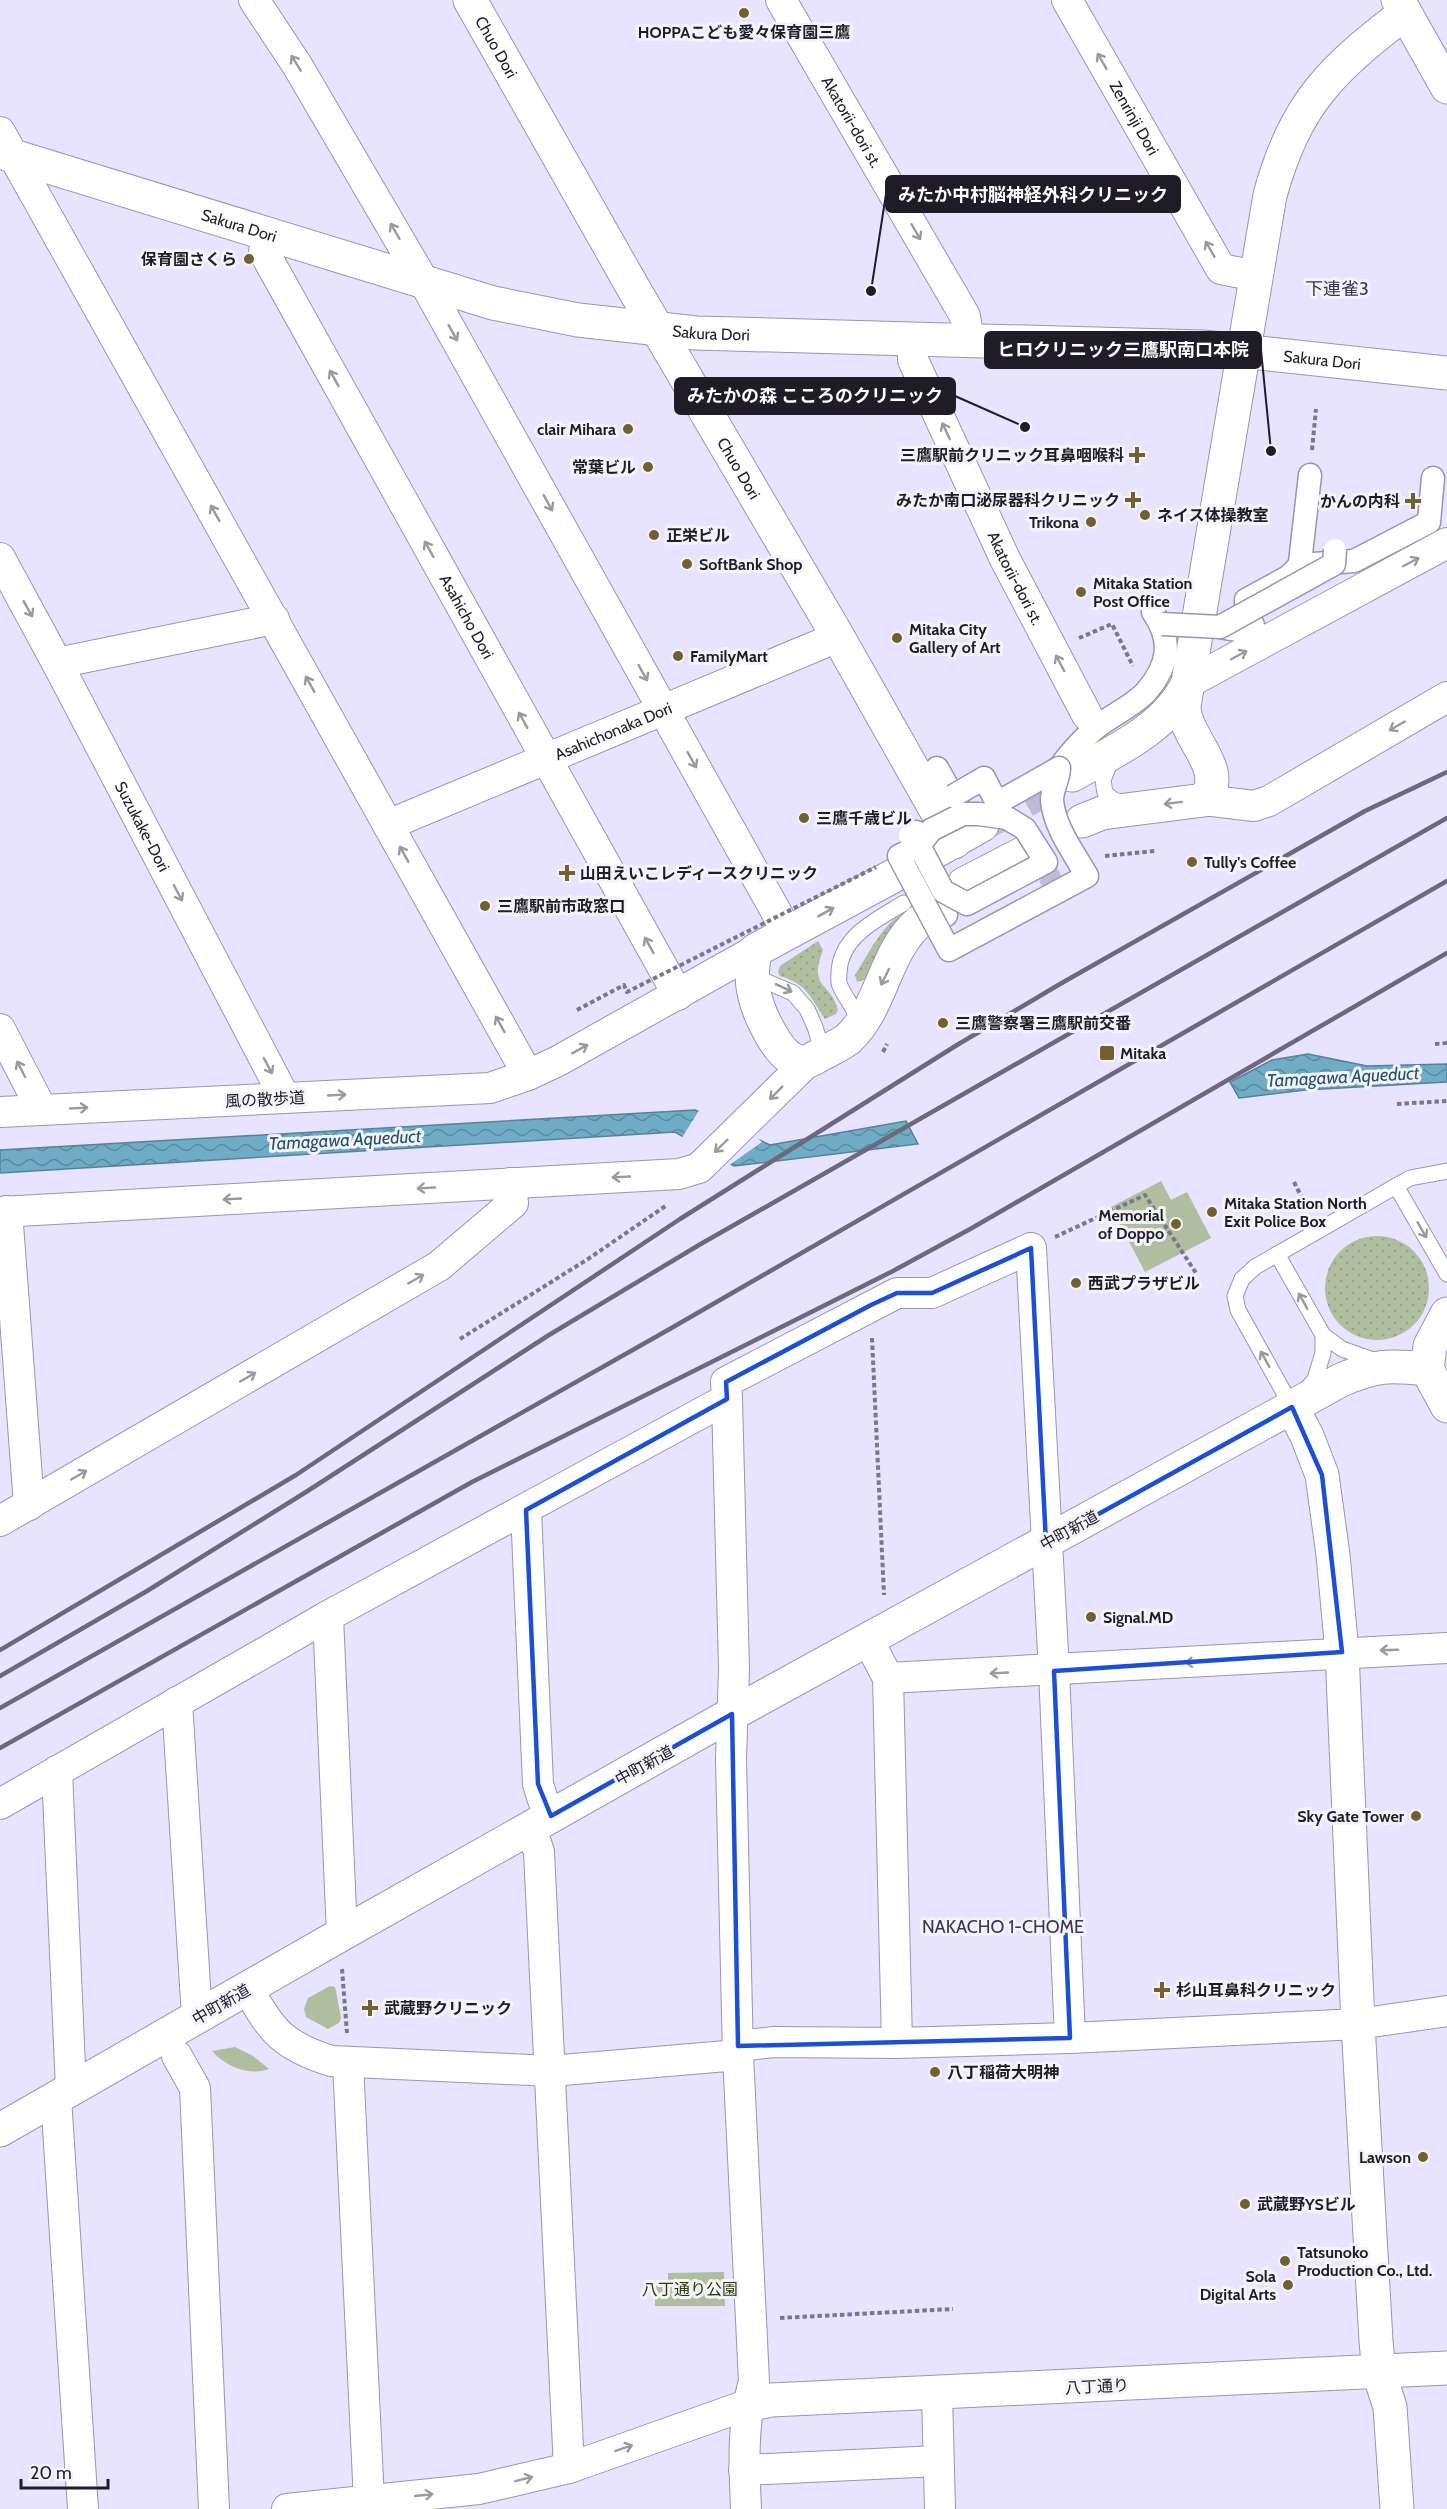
<svg xmlns="http://www.w3.org/2000/svg" width="1447" height="2509" viewBox="0 0 1447 2509" font-family="Cabin,'Noto Sans JP',sans-serif">
	<style>
		.grass { fill: url(#grass-dots) }
		.green { fill: #aebe9e }
		.water { fill: url(#water-waves); stroke: #578196; stroke-width: 1.5 }
		.pier { fill: #e8e3fe }
		.lines { fill: none; stroke-linecap: round; stroke-linejoin: round }
		.pedestrian-tunnel { stroke: #c0bbd3; stroke-width: 22; stroke-dasharray: 22 11; stroke-linecap: butt }
		.tertiary-tunnel { stroke: #c0bbd3; stroke-width: 33; stroke-dasharray: 33 16; stroke-linecap: butt }
		.service-casing { stroke: #9a94b3; stroke-width: 17 }
		.pedestrian-casing { stroke: #9a94b3; stroke-width: 25 }
		.minor-casing { stroke: #9a94b3; stroke-width: 32 }
		.tertiary-casing { stroke: #9a94b3; stroke-width: 35 }
		.secondary-casing { stroke: #9a94b3; stroke-width: 35 }
		.path { stroke: #7b778a; stroke-width: 4; stroke-dasharray: 4.5 3; stroke-linecap: butt }
		.service { stroke: #fff; stroke-width: 15 }
		.pedestrian { stroke: #fff; stroke-width: 22 }
		.minor { stroke: #fff; stroke-width: 30 }
		.tertiary { stroke: #fff; stroke-width: 33 }
		.secondary { stroke: #fff; stroke-width: 33 }
		.rail { stroke: #6d697b; stroke-width: 4.5 }
		.pedestrian-bridge-casing { stroke: #9a94b3; stroke-width: 25; stroke-linecap: butt }
		.path-bridge { stroke: #7b778a; stroke-width: 4; stroke-dasharray: 4.5 3; stroke-linecap: butt }
		.pedestrian-bridge { stroke: #fff; stroke-width: 22 }
		.oneway { stroke: #9a999e }
		.marked { fill: none; stroke: #1d4ed8; stroke-width: 4.5; stroke-linejoin: round }
		.poi-dot { fill: #71612f; stroke: #f4f3fa; stroke-width: 2 }
		.labels { text-anchor: middle; stroke-width: 6; stroke-linejoin: round; paint-order: stroke }
		.poi-label { font-size: 16px; font-weight: bold; fill: #1f1c28; stroke: #f4f3fa; text-anchor: start }
		.street-label { font-size: 16px; fill: #1f1c28; stroke: #f4f3fa }
		.park-label { font-size: 16px; fill: #273c04; stroke: #f4f3fa }
		.neighbourhood-label { font-size: 18px; fill: #3a334e; stroke: #f4f3fa }
		.water-label { font-size: 18px; font-style: italic; fill: #1f5264; stroke: #f4f3fa }
		.leader { fill: none; stroke: #1f1c28; stroke-width: 2 }
		.callout-dot { fill: #1f1c28; stroke: #f4f3fa; stroke-width: 2 }
		.callout { fill: #1f1c28; stroke: #1f1c28; stroke-width: 2 }
		.callout-label { font-size: 18px; text-anchor: middle; font-weight: bold; fill: #fff }
	</style>
	<defs>
		<pattern id="grass-dots" width="8" height="8" patternUnits="userSpaceOnUse" patternTransform="scale(1.5)"><rect width="8" height="8" fill="#aebe9e"/><path d="M2 2h.1M6 6h.1" fill="none" stroke="#95a388" stroke-width="1.8" stroke-linecap="round"/></pattern>
		<pattern id="water-waves" width="16" height="10" patternUnits="userSpaceOnUse" patternTransform="scale(1.5)"><rect width="16" height="10" fill="#6facc5"/><path d="M0 5q4-4 8 0t8 0" fill="none" stroke="#5b8ba0"/></pattern>
	</defs>
	<rect width="100%" height="100%" fill="#e8e3fe"/>
	<!-- grass -->
	<g class="grass">
		<path d="M902,914V918L867,979L857,982L855,975C868,955 881,926 902,914Z"/>
		<path d="M818,941L823,950C808,989 830,981 838,1010L836,1014L825,1019C811,998 807,984 780,976L778,972L780,966Z"/>
		<circle cx="1377" cy="1288" r="52"/>
	</g>
	<!-- green -->
	<g class="green">
		<path d="M1161,1181L1171,1200L1187,1192L1211,1238L1145,1272L1111,1207Z"/>
		<path d="M330,1986L335,1987L336,1991L341,2018L339,2023L328,2029L306,2017L304,2009L308,1998Z"/>
		<path d="M235,2047L253,2056L269,2069C249,2076 226,2067 212,2051Z"/>
		<path d="M724,2272L725,2306H655V2284H668V2273Z"/>
	</g>
	<!-- water -->
	<g class="water">
		<path d="M1308,1054L1367,1066L1447,1064V1082L1305,1090L1239,1098L1230,1082L1272,1060Z"/>
		<path d="M695,1110L770,1145L906,1121L918,1144L734,1166L675,1132L0,1173V1150Z"/>
	</g>
	<!-- pier -->
	<path class="pier" d="M700,1109L750,1131L762,1142L728,1166L681,1139Z"/>
	<g class="lines">
		<!-- pedestrian-tunnel -->
		<path class="pedestrian-tunnel" d="M1041,880L1049,876L1057,892"/>
		<!-- tertiary-tunnel -->
		<path class="tertiary-tunnel" d="M982,825L1072,775"/>
		<!-- service casing -->
		<g class="service-casing">
			<g id="service">
				<path d="M1111,760L1103,780L1105,793L1114,800L1127,804"/>
				<path d="M751,975L793,993L807,1009L815,1027L820,1043L817,1056"/>
				<path d="M860,1023C855,1009 846,999 840,986C838,982 839,977 839,972C841,936 876,920 904,903"/>
				<path d="M1396,1186L1447,1274"/>
				<path d="M1277,1254L1323,1335V1353L1315,1379L1292,1407L1238,1310L1235,1296L1242,1279L1255,1267L1410,1178L1447,1171"/>
				<path d="M1323,1335L1342,1349L1379,1362"/>
			</g>
		</g>
		<!-- pedestrian casing -->
		<g class="pedestrian-casing">
			<g id="pedestrian">
				<path d="M1298,580L1310,475"/>
				<path d="M1220,627L1242,631L1253,625L1246,613V600L1288,577L1300,565L1354,561L1429,522L1433,478"/>
				<path d="M937,768L963,814"/>
				<path d="M1059,768C1070,753 1082,739 1097,727C1112,715 1133,706 1146,692C1169,665 1173,641 1153,612"/>
				<path d="M924,875L946,915"/>
			</g>
		</g>
		<!-- minor casing -->
		<g class="minor-casing">
			<g id="minor">
				<path d="M254,0L297,65L424,282L788,933"/>
				<path id="s1" d="M781,0L965,316L969,341"/>
				<path id="s2" d="M1067,0L1221,269L1256,276"/>
				<path d="M0,132L528,1075"/>
				<path id="s3" d="M269,235L264,252L678,995"/>
				<path id="s4" d="M913,340V360L1005,559L1087,715"/>
				<path id="s5" d="M0,558L57,663L285,1098"/>
				<path d="M57,663L274,619"/>
				<path d="M1188,683L1447,543"/>
				<path d="M1204,800L1254,806L1269,801L1447,697"/>
				<path id="s6" d="M388,825L821,644L837,635"/>
				<path d="M0,1029L42,1110"/>
				<path d="M0,1112L490,1088L528,1075L558,1061L756,950"/>
				<path d="M7,1211L29,1505"/>
				<path d="M0,1212L679,1174L699,1168L807,1062"/>
				<path d="M727,1399L734,1669L731,1759L738,2055L754,2381C742,2423 744,2466 746,2509"/>
				<path d="M526,1510L538,1784L543,1800L551,1816"/>
				<path d="M0,1521L439,1266L513,1203L511,1183"/>
				<path d="M328,1616L342,1934"/>
				<path d="M868,1640L888,1678L897,2043"/>
				<path d="M888,1678L1447,1648"/>
				<path d="M177,1702L197,2017"/>
				<path d="M57,1771L71,2089"/>
				<path d="M0,1804L328,1616L727,1399L726,1382L897,1293H932L1031,1248L1054,1671L1070,2038"/>
				<path d="M531,1827L539,1852L569,2468"/>
				<path d="M248,1988C271,2032 284,2046 331,2061L551,2071L738,2055"/>
				<path d="M738,2046L774,2042L897,2043L1070,2038L1358,2024L1447,2011"/>
				<path d="M177,2056L195,2088L214,2509"/>
				<path d="M348,2063L369,2501"/>
				<path d="M56,2098L83,2509"/>
				<path d="M937,2394L940,2509"/>
				<path d="M744,2470L938,2461"/>
				<path d="M287,2509L479,2489L569,2468L747,2405"/>
			</g>
		</g>
		<!-- tertiary casing -->
		<g class="tertiary-casing">
			<g id="tertiary">
				<path id="s7" d="M470,0L635,291L837,635L954,842"/>
				<path id="s8" d="M0,152L493,303L578,320L696,333L1203,347L1447,373"/>
				<path d="M1072,775C1113,752 1167,728 1188,683"/>
				<path d="M1082,821L1102,813L1204,800C1230,769 1184,739 1184,706L1270,195C1296,102 1331,70 1405,13"/>
				<path d="M938,850L982,825"/>
				<path d="M895,875L756,950C749,974 752,994 762,1017C769,1032 786,1068 808,1061C812,1060 816,1057 820,1055C829,1050 840,1045 848,1039C882,1008 884,952 919,922"/>
				<path d="M964,884L1024,853"/>
				<path d="M1447,1314L1430,1346L1427,1369L1447,1406"/>
				<path d="M1292,1407L1307,1436L1322,1475L1333,1555L1342,1652L1358,2024L1376,2341L1379,2373L1390,2407L1397,2509"/>
				<path d="M0,2130L342,1934L732,1714L1341,1380C1376,1365 1389,1365 1427,1369"/>
				<path d="M747,2405L771,2400L1447,2368"/>
			</g>
		</g>
		<!-- secondary casing -->
		<g class="secondary-casing">
			<path id="secondary" d="M1398,0L1447,87"/>
		</g>
		<!-- path -->
		<g class="path">
			<path d="M1312,450L1316,409"/>
			<path d="M1134,579L1141,591"/>
			<path d="M1079,638L1112,624L1133,666"/>
			<path d="M1105,856L1155,851"/>
			<path d="M1435,1044L1447,1043"/>
			<path d="M883,1052L887,1044"/>
			<path d="M1397,1104L1447,1101"/>
			<path d="M1294,1182L1302,1198"/>
			<path d="M1055,1237L1145,1195L1196,1273"/>
			<path d="M872,1338L884,1595"/>
			<path d="M460,1339L588,1259L667,1205"/>
			<path d="M342,1969L347,2033"/>
			<path d="M780,2318L953,2309"/>
		</g>
		<!-- service -->
		<use href="#service" class="service"/>
		<!-- pedestrian -->
		<use href="#pedestrian" class="pedestrian"/>
		<!-- minor -->
		<use href="#minor" class="minor"/>
		<!-- tertiary -->
		<use href="#tertiary" class="tertiary"/>
		<!-- secondary -->
		<use href="#secondary" class="secondary"/>
		<!-- rail -->
		<g class="rail">
			<path d="M0,1650L296,1475L680,1219L957,1045L1060,984L1365,811L1447,772"/>
			<path d="M0,1676L147,1591L306,1492L549,1335L699,1245L1447,818"/>
			<path d="M0,1708L668,1330L1447,881"/>
			<path d="M0,1748L472,1482L893,1271L972,1228L1447,953"/>
		</g>
		<!-- pedestrian-bridge casing -->
		<g class="pedestrian-bridge-casing">
			<g id="pedestrian-bridge">
				<path d="M1162,624L1220,627L1334,564L1335,550"/>
				<path d="M910,836L916,832L922,851L943,891L967,904L1046,862L1025,829L1007,818L979,814H963L931,830L919,846L899,856L949,950L1087,876C1074,853 1054,827 1052,800C1052,789 1059,779 1059,768L997,803L984,778L953,796"/>
			</g>
		</g>
		<!-- path-bridge -->
		<path class="path-bridge" d="M577,1010L624,985L627,992L876,867"/>
		<!-- pedestrian-bridge -->
		<use href="#pedestrian-bridge" class="pedestrian-bridge"/>
	</g>
	<!-- one-way arrows -->
	<defs><path id="oneway-shaft" d="M-6 0H5M1.5-3L5.5 0L1.5 3" fill="none" stroke-width="1.6" stroke-linecap="round" stroke-linejoin="round" transform="scale(1.5)"/></defs>
	<g class="oneway">
		<use href="#oneway-shaft" transform="translate(1102 61) rotate(-120)"/>
		<use href="#oneway-shaft" transform="translate(296 63) rotate(-122)"/>
		<use href="#oneway-shaft" transform="translate(395 231) rotate(-120)"/>
		<use href="#oneway-shaft" transform="translate(916 232) rotate(60)"/>
		<use href="#oneway-shaft" transform="translate(1210 249) rotate(-120)"/>
		<use href="#oneway-shaft" transform="translate(453 333) rotate(61)"/>
		<use href="#oneway-shaft" transform="translate(334 378) rotate(-119)"/>
		<use href="#oneway-shaft" transform="translate(946 431) rotate(-115)"/>
		<use href="#oneway-shaft" transform="translate(548 503) rotate(61)"/>
		<use href="#oneway-shaft" transform="translate(215 513) rotate(-119)"/>
		<use href="#oneway-shaft" transform="translate(429 549) rotate(-119)"/>
		<use href="#oneway-shaft" transform="translate(1411 562) rotate(-28)"/>
		<use href="#oneway-shaft" transform="translate(28 609) rotate(61)"/>
		<use href="#oneway-shaft" transform="translate(1239 655) rotate(-28)"/>
		<use href="#oneway-shaft" transform="translate(1060 663) rotate(-118)"/>
		<use href="#oneway-shaft" transform="translate(643 673) rotate(61)"/>
		<use href="#oneway-shaft" transform="translate(310 684) rotate(-119)"/>
		<use href="#oneway-shaft" transform="translate(523 720) rotate(-119)"/>
		<use href="#oneway-shaft" transform="translate(1397 726) rotate(150)"/>
		<use href="#oneway-shaft" transform="translate(692 760) rotate(61)"/>
		<use href="#oneway-shaft" transform="translate(1173 803) rotate(173)"/>
		<use href="#oneway-shaft" transform="translate(404 854) rotate(-119)"/>
		<use href="#oneway-shaft" transform="translate(178 893) rotate(62)"/>
		<use href="#oneway-shaft" transform="translate(826 912) rotate(-29)"/>
		<use href="#oneway-shaft" transform="translate(649 945) rotate(-119)"/>
		<use href="#oneway-shaft" transform="translate(885 977) rotate(116)"/>
		<use href="#oneway-shaft" transform="translate(784 988) rotate(25)"/>
		<use href="#oneway-shaft" transform="translate(500 1024) rotate(-119)"/>
		<use href="#oneway-shaft" transform="translate(580 1049) rotate(-29)"/>
		<use href="#oneway-shaft" transform="translate(268 1066) rotate(62)"/>
		<use href="#oneway-shaft" transform="translate(21 1069) rotate(-117)"/>
		<use href="#oneway-shaft" transform="translate(776 1093) rotate(135)"/>
		<use href="#oneway-shaft" transform="translate(337 1095) rotate(-3)"/>
		<use href="#oneway-shaft" transform="translate(79 1108) rotate(-3)"/>
		<use href="#oneway-shaft" transform="translate(721 1146) rotate(136)"/>
		<use href="#oneway-shaft" transform="translate(621 1177) rotate(177)"/>
		<use href="#oneway-shaft" transform="translate(426 1188) rotate(177)"/>
		<use href="#oneway-shaft" transform="translate(232 1199) rotate(177)"/>
		<use href="#oneway-shaft" transform="translate(1422 1230) rotate(60)"/>
		<use href="#oneway-shaft" transform="translate(416 1279) rotate(-30)"/>
		<use href="#oneway-shaft" transform="translate(1303 1301) rotate(-119)"/>
		<use href="#oneway-shaft" transform="translate(1265 1359) rotate(-119)"/>
		<use href="#oneway-shaft" transform="translate(248 1377) rotate(-30)"/>
		<use href="#oneway-shaft" transform="translate(79 1475) rotate(-30)"/>
		<use href="#oneway-shaft" transform="translate(1389 1650) rotate(178)"/>
		<use href="#oneway-shaft" transform="translate(1194 1662) rotate(176)"/>
		<use href="#oneway-shaft" transform="translate(999 1673) rotate(177)"/>
		<use href="#oneway-shaft" transform="translate(624 2448) rotate(-19)"/>
		<use href="#oneway-shaft" transform="translate(524 2479) rotate(-14)"/>
		<use href="#oneway-shaft" transform="translate(424 2495) rotate(-6)"/>
	</g>
	<!-- marked area -->
	<path class="marked" d="M1031,1248L1046,1543L1292,1407L1322,1475L1342,1652L1054,1671L1070,2038L738,2046L732,1714L551,1816L538,1784L526,1510L727,1399L726,1382L871,1305L897,1293H932Z"/>
	<!-- markers -->
	<g class="poi-dot">
		<circle cx="744" cy="13" r="6"/>
		<circle cx="249" cy="259" r="6"/>
		<circle cx="628" cy="429" r="6"/>
		<path d="M1134 446h6v6h6v6h-6v6h-6v-6h-6v-6h6z"/>
		<circle cx="648" cy="467" r="6"/>
		<path d="M1130 491h6v6h6v6h-6v6h-6v-6h-6v-6h6z"/>
		<path d="M1410 492h6v6h6v6h-6v6h-6v-6h-6v-6h6z"/>
		<circle cx="1145" cy="515" r="6"/>
		<circle cx="1091" cy="522" r="6"/>
		<circle cx="654" cy="535" r="6"/>
		<circle cx="687" cy="564" r="6"/>
		<circle cx="1081" cy="592" r="6"/>
		<circle cx="897" cy="638" r="6"/>
		<circle cx="678" cy="656" r="6"/>
		<circle cx="804" cy="818" r="6"/>
		<circle cx="1192" cy="862" r="6"/>
		<path d="M564 864h6v6h6v6h-6v6h-6v-6h-6v-6h6z"/>
		<circle cx="485" cy="906" r="6"/>
		<circle cx="943" cy="1023" r="6"/>
		<rect x="1099" y="1045" width="16" height="16" rx="3"/>
		<circle cx="1212" cy="1212" r="6"/>
		<circle cx="1176" cy="1224" r="6"/>
		<circle cx="1076" cy="1283" r="6"/>
		<circle cx="1091" cy="1617" r="6"/>
		<circle cx="1416" cy="1816" r="6"/>
		<path d="M1159 1981h6v6h6v6h-6v6h-6v-6h-6v-6h6z"/>
		<path d="M367 1999h6v6h6v6h-6v6h-6v-6h-6v-6h6z"/>
		<circle cx="935" cy="2072" r="6"/>
		<circle cx="1423" cy="2157" r="6"/>
		<circle cx="1245" cy="2204" r="6"/>
		<circle cx="1285" cy="2261" r="6"/>
		<circle cx="1288" cy="2285" r="6"/>
	</g>
	<g class="labels">
		<!-- poi labels -->
		<g class="poi-label">
			<text x="744" y="38" text-anchor="middle">HOPPAこども愛々保育園三鷹</text>
			<text x="237" y="265" text-anchor="end">保育園さくら</text>
			<text x="616" y="435" text-anchor="end">clair Mihara</text>
			<text x="1124" y="461" text-anchor="end">三鷹駅前クリニック耳鼻咽喉科</text>
			<text x="636" y="473" text-anchor="end">常葉ビル</text>
			<text x="1120" y="506" text-anchor="end">みたか南口泌尿器科クリニック</text>
			<text x="1400" y="507" text-anchor="end">かんの内科</text>
			<text x="1157" y="521">ネイス体操教室</text>
			<text x="1079" y="528" text-anchor="end">Trikona</text>
			<text x="666" y="541">正栄ビル</text>
			<text x="699" y="570">SoftBank Shop</text>
			<text x="1093" y="589">Mitaka Station<tspan x="1093" dy="18">Post Office</tspan></text>
			<text x="909" y="635">Mitaka City<tspan x="909" dy="18">Gallery of Art</tspan></text>
			<text x="690" y="662">FamilyMart</text>
			<text x="816" y="824">三鷹千歳ビル</text>
			<text x="1204" y="868">Tully's Coffee</text>
			<text x="580" y="879">山田えいこレディースクリニック</text>
			<text x="497" y="912">三鷹駅前市政窓口</text>
			<text x="955" y="1029">三鷹警察署三鷹駅前交番</text>
			<text x="1120" y="1059">Mitaka</text>
			<text x="1224" y="1209">Mitaka Station North<tspan x="1224" dy="18">Exit Police Box</tspan></text>
			<text x="1164" y="1221" text-anchor="end">Memorial<tspan x="1164" dy="18">of Doppo</tspan></text>
			<text x="1088" y="1289">西武プラザビル</text>
			<text x="1103" y="1623">Signal.MD</text>
			<text x="1404" y="1822" text-anchor="end">Sky Gate Tower</text>
			<text x="1176" y="1996">杉山耳鼻科クリニック</text>
			<text x="384" y="2014">武蔵野クリニック</text>
			<text x="947" y="2078">八丁稲荷大明神</text>
			<text x="1411" y="2163" text-anchor="end">Lawson</text>
			<text x="1257" y="2210">武蔵野YSビル</text>
			<text x="1297" y="2258">Tatsunoko<tspan x="1297" dy="18">Production Co., Ltd.</tspan></text>
			<text x="1276" y="2282" text-anchor="end">Sola<tspan x="1276" dy="18">Digital Arts</tspan></text>
		</g>
		<!-- street labels -->
		<g class="street-label">
			<text dy="6" stroke="none"><textPath href="#s7" startOffset="54">Chuo Dori</textPath></text>
			<text dy="6" stroke="none"><textPath href="#s2" startOffset="136">Zenrinji Dori</textPath></text>
			<text dy="6" stroke="none"><textPath href="#s1" startOffset="141">Akatorii-dori st.</textPath></text>
			<text dy="6" stroke="none"><textPath href="#s8" startOffset="250">Sakura Dori</textPath></text>
			<text dy="6" stroke="none"><textPath href="#s8" startOffset="736">Sakura Dori</textPath></text>
			<text dy="6" stroke="none"><textPath href="#s8" startOffset="1348">Sakura Dori</textPath></text>
			<text dy="6" stroke="none"><textPath href="#s7" startOffset="540">Chuo Dori</textPath></text>
			<text dy="6" stroke="none"><textPath href="#s4" startOffset="261">Akatorii-dori st.</textPath></text>
			<text dy="6" stroke="none"><textPath href="#s3" startOffset="435">Asahicho Dori</textPath></text>
			<text dy="6" stroke="none"><textPath href="#s6" startOffset="244">Asahichonaka Dori</textPath></text>
			<text dy="6" stroke="none"><textPath href="#s5" startOffset="304">Suzukake-Dori</textPath></text>
			<text transform="translate(265 1099) rotate(-3)" y="6">風の散歩道</text>
			<text transform="translate(1069 1530) rotate(-29)" y="6">中町新道</text>
			<text transform="translate(644 1765) rotate(-29)" y="6">中町新道</text>
			<text transform="translate(221 2004) rotate(-30)" y="6">中町新道</text>
			<text transform="translate(1097 2386) rotate(-3)" y="6">八丁通り</text>
		</g>
		<!-- park labels -->
		<g class="park-label">
			<text x="690" y="2295">八丁通り公園</text>
		</g>
		<!-- neighbourhood labels -->
		<g class="neighbourhood-label">
			<text x="1337" y="295">下連雀3</text>
			<text x="1003" y="1933">NAKACHO 1-CHOME</text>
		</g>
		<!-- water labels -->
		<g class="water-label">
			<text transform="translate(1343 1077) rotate(-3)" y="6">Tamagawa Aqueduct</text>
			<text transform="translate(345 1140) rotate(-3)" y="6">Tamagawa Aqueduct</text>
		</g>
	</g>
	<!-- callouts -->
	<path class="leader" d="M871 291L886 194M1271 451L1261 350M1025 427L955 396"/>
	<g class="callout-dot">
		<circle cx="871" cy="291" r="6"/>
		<circle cx="1271" cy="451" r="6"/>
		<circle cx="1025" cy="427" r="6"/>
	</g>
	<g class="callout">
		<rect x="886" y="176" width="294" height="36" rx="6"/>
		<rect x="985" y="332" width="276" height="36" rx="6"/>
		<rect x="675" y="378" width="280" height="36" rx="6"/>
	</g>
	<g class="callout-label">
		<text x="1033" y="201">みたか中村脳神経外科クリニック</text>
		<text x="1123" y="356">ヒロクリニック三鷹駅南口本院</text>
		<text x="815" y="402">みたかの森 こころのクリニック</text>
	</g>
	<!-- scale -->
	<path d="M21 2479v9h87v-9" fill="none" stroke="#1f1c28" stroke-width="3"/>
	<text x="30" y="2479" font-size="18" fill="#1f1c28" stroke="#f4f3fa" stroke-width="4.5" paint-order="stroke">20 m</text>
</svg>
